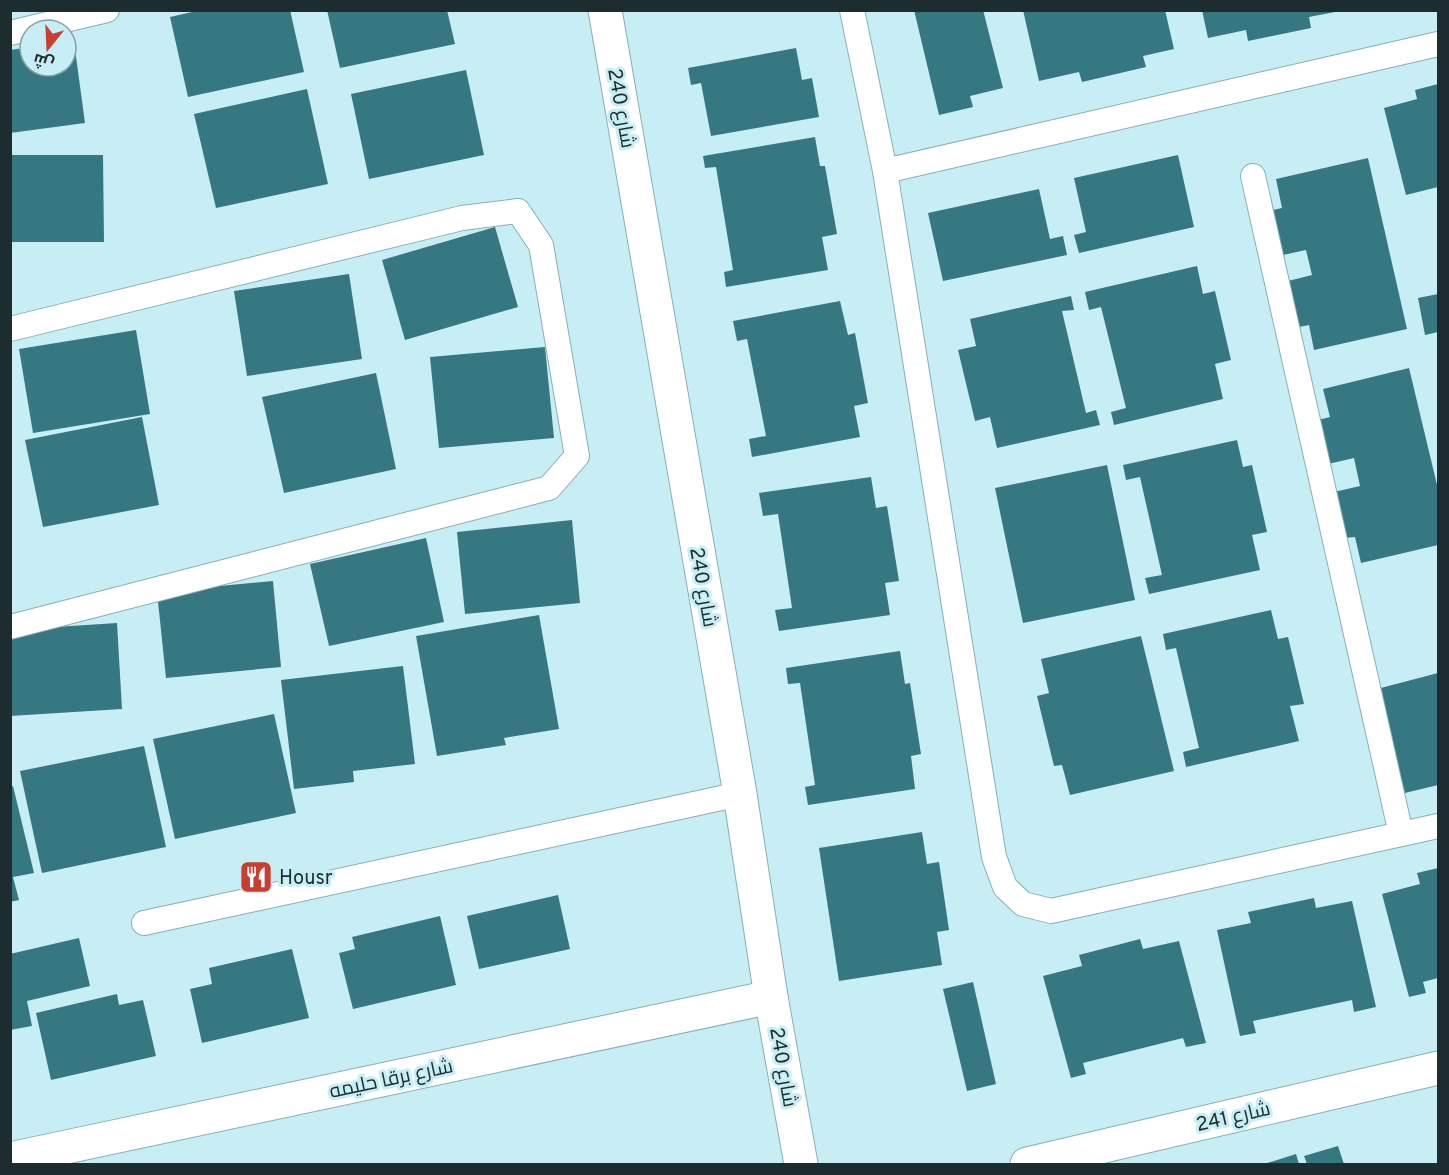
<svg xmlns="http://www.w3.org/2000/svg" width="1449" height="1175" viewBox="0 0 1449 1175" font-family="Overpass,Cairo,sans-serif">
	<style>
		.building { fill: #357882 }
		.lines { fill: none; stroke-linecap: round; stroke-linejoin: round }
		.lane-casing { stroke: #89aeb4; stroke-width: 26 }
		.street-casing { stroke: #89aeb4; stroke-width: 35 }
		.lane { stroke: #fff; stroke-width: 24 }
		.street { stroke: #fff; stroke-width: 33 }
		.labels { text-anchor: middle; stroke-width: 6; stroke-linejoin: round; paint-order: stroke }
		.street-label { font-size: 20px; fill: #1d2c2e; stroke: #c8eef5 }
		.poi-label { font-size: 20px; fill: #1d2c2e; stroke: #c8eef5; text-anchor: start }
	</style>
	<rect width="100%" height="100%" fill="#c8eef5"/>
	<!-- building -->
	<g class="building">
		<path d="M201,10H290L304,72L188,97L170,17Z"/>
		<path d="M327,10H447L455,44L340,68Z"/>
		<path d="M914,10H983L1003,88L970,96L973,107L939,115Z"/>
		<path d="M1023,10H1165L1174,49L1143,56L1146,67L1082,82L1079,72L1039,81Z"/>
		<path d="M1202,10H1335V12L1309,17L1311,28L1248,41L1246,30L1208,38Z"/>
		<path d="M74,42L85,123L10,133V50L30,47V66H66V43Z"/>
		<path d="M796,48L802,80L812,78L819,117L711,136L701,83L691,85L688,68Z"/>
		<path d="M466,70L484,155L369,179L351,94Z"/>
		<path d="M1438,84V187L1406,195L1384,108L1417,99L1415,90Z"/>
		<path d="M307,89L328,184L216,208L194,114Z"/>
		<path d="M815,137L820,166H825L837,234L822,237L828,270L726,287L724,272L733,270L716,167L705,168L703,156Z"/>
		<path d="M10,155H103L104,242H10Z"/>
		<path d="M1178,155L1194,227L1079,253L1074,235L1086,232L1074,178Z"/>
		<path d="M1368,158L1407,329L1314,350L1309,325L1299,327L1288,281L1312,275L1306,250L1283,255L1273,210L1282,208L1276,179Z"/>
		<path d="M1039,189L1050,239L1063,236L1067,255L943,281L928,213Z"/>
		<path d="M495,227L518,307L405,340L382,260Z"/>
		<path d="M1197,266L1203,294L1215,291L1231,360L1215,364L1223,399L1114,425L1111,412L1126,408L1101,307L1089,310L1085,292Z"/>
		<path d="M349,274L362,359L247,376L234,291Z"/>
		<path d="M1438,294V332L1425,335L1418,298Z"/>
		<path d="M1071,296L1074,310L1062,311L1086,413L1096,410L1100,425L997,448L990,417L975,421L958,350L976,346L970,319Z"/>
		<path d="M840,301L848,335L855,333L868,403L854,406L860,437L752,457L749,439L766,436L747,339L737,341L733,321Z"/>
		<path d="M136,330L150,414L33,433L19,349Z"/>
		<path d="M545,347L554,438L439,448L430,357Z"/>
		<path d="M1409,368L1438,489V545L1361,563L1355,537L1344,538L1334,492L1360,486L1354,458L1328,464L1318,420L1330,417L1323,389Z"/>
		<path d="M376,373L396,469L284,493L262,397Z"/>
		<path d="M142,417L159,505L43,527L25,440Z"/>
		<path d="M1237,440L1243,467L1252,465L1267,532L1252,535L1260,570L1149,594L1145,578L1162,575L1140,477L1126,480L1123,465Z"/>
		<path d="M1107,465L1135,600L1023,623L995,488Z"/>
		<path d="M871,477L876,508L887,506L899,581L885,583L890,615L779,631L775,610L792,608L778,514L763,516L759,493Z"/>
		<path d="M572,520L580,603L465,614L457,532Z"/>
		<path d="M426,538L444,622L329,646L310,564Z"/>
		<path d="M273,581L281,667L166,678L157,592Z"/>
		<path d="M1271,610L1278,639L1288,637L1304,704L1290,706L1299,741L1186,767L1183,752L1199,748L1176,648L1166,650L1163,634Z"/>
		<path d="M539,615L559,729L504,738L506,745L437,756L416,636Z"/>
		<path d="M117,623L122,709L10,716V630Z"/>
		<path d="M1141,636L1174,771L1070,795L1062,765L1054,766L1037,696L1049,693L1041,659Z"/>
		<path d="M900,651L905,684L910,683L921,754L911,756L915,789L808,805L805,787L815,785L800,683L788,684L786,668Z"/>
		<path d="M403,666L415,764L353,771L354,782L294,789L281,680Z"/>
		<path d="M1438,673V785L1405,793L1377,689Z"/>
		<path d="M274,714L296,813L175,839L153,739Z"/>
		<path d="M144,746L166,847L42,873L20,771Z"/>
		<path d="M13,786L34,873L13,877L19,900L10,902V787Z"/>
		<path d="M922,832L927,864L939,862L949,930L937,932L942,965L839,981L819,848Z"/>
		<path d="M1438,868V978L1423,982L1426,993L1409,997L1382,894L1420,884L1417,873Z"/>
		<path d="M558,895L570,949L479,969L467,916Z"/>
		<path d="M1314,898L1316,908L1352,901L1376,1007L1354,1012L1352,1000L1253,1021L1256,1033L1240,1036L1217,930L1251,923L1248,912Z"/>
		<path d="M440,916L456,985L353,1009L339,953L355,949L352,937Z"/>
		<path d="M79,938L90,986L27,1001L32,1026L10,1030V954Z"/>
		<path d="M1140,939L1143,949L1179,941L1206,1043L1186,1047L1183,1038L1083,1063L1086,1074L1071,1078L1043,976L1082,966L1079,955Z"/>
		<path d="M292,949L309,1018L202,1043L190,989L212,984L209,968Z"/>
		<path d="M973,982L996,1084L967,1091L943,989Z"/>
		<path d="M117,994L119,1005L143,1000L156,1056L51,1080L36,1013Z"/>
		<path d="M1338,1146L1344,1164H1307L1304,1156Z"/>
		<path d="M1296,1154L1299,1164H1264Z"/>
	</g>
	<g class="lines">
		<!-- lane casing -->
		<g class="lane-casing">
			<g id="lane">
				<path d="M852,10L885,171L994,857L1005,887L1023,904L1051,911L1438,826"/>
				<path d="M10,33L107,10"/>
				<path d="M885,171L1438,44"/>
				<path d="M1253,176L1401,834"/>
				<path d="M10,329L462,218L518,211L541,245L577,456L549,488L10,627"/>
				<path d="M144,923L740,794"/>
			</g>
		</g>
		<!-- street casing -->
		<g class="street-casing">
			<g id="street">
				<path d="M605,10L740,794L771,997L801,1164"/>
				<path d="M10,1159L771,997"/>
				<path d="M1027,1164L1438,1068"/>
			</g>
		</g>
		<!-- lane -->
		<use href="#lane" class="lane"/>
		<!-- street -->
		<use href="#street" class="street"/>
	</g>
	<!-- icons -->
	<defs>
		<g id="restaurant-square" transform="scale(1.725)"><rect x="-9" y="-9" width="18" height="18" rx="4" fill="#ca3d31" stroke="#c8eef5"/><path d="M-5-6h1v4h1v-4h1v4h1v-4h1v5L-1.5 .5V6h-2V.5L-5-1ZM5-6V6H3V1.5H1.5Q1.5-4 5-6Z" fill="#fff"/></g>
	</defs>
	<g fill-rule="evenodd">
		<use href="#restaurant-square" x="256" y="877"/>
	</g>
	<g class="labels">
		<!-- street labels -->
		<g class="street-label">
			<text transform="translate(622 108) rotate(80)" y="7">شارع 240</text>
			<text transform="translate(704 587) rotate(80)" y="7">شارع 240</text>
			<text transform="translate(784 1067) rotate(80)" y="7">شارع 240</text>
			<text transform="translate(391 1078) rotate(-12)" y="7">شارع برقا حليمه</text>
			<text transform="translate(1233 1116) rotate(-13)" y="7">شارع 241</text>
		</g>
		<!-- poi labels -->
		<g class="poi-label">
			<text x="279" y="884">Housr</text>
		</g>
	</g>
	<!-- border -->
	<rect width="1449" height="1175" fill="none" stroke="#1d2c2e" stroke-width="24"/>
	<!-- north arrow -->
	<g transform="translate(48 48) rotate(198)"><circle r="28" fill="#c8eef5" stroke="#84a0a5" stroke-width="1.5"/>
	<path d="M0-4.5L10 22L0 15L-10 22Z" fill="#ca3d31"/>
	<text y="-9" font-size="16" font-weight="bold" text-anchor="middle" fill="#1d2c2e">ش</text>
	</g>
</svg>
